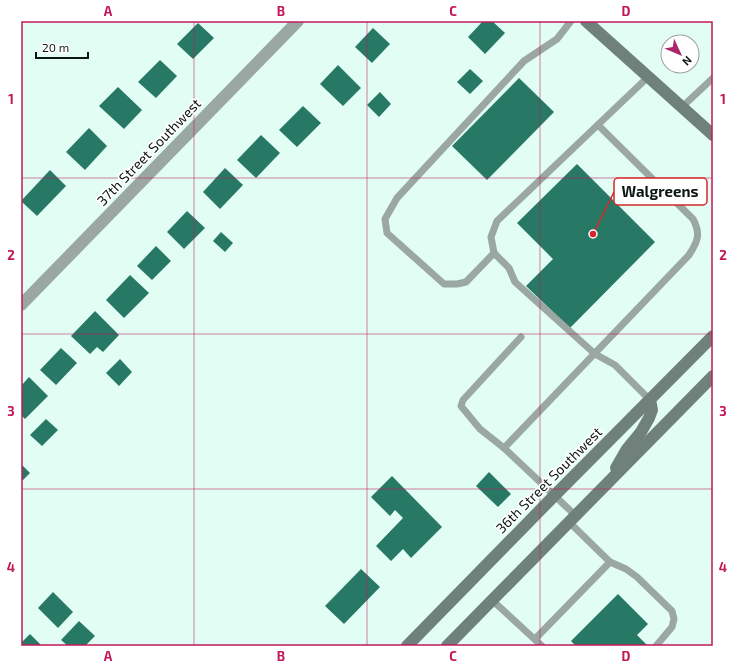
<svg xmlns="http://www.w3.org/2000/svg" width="734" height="667" viewBox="0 0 734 667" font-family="'Exo 2',sans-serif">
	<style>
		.building { fill: #277865 }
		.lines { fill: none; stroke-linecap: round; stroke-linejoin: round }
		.lane { stroke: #9ba7a3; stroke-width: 7 }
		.street { stroke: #9ba7a3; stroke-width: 12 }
		.secondary { stroke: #70817c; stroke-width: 12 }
		.grid { fill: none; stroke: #c2185b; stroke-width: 1; stroke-opacity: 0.55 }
		.labels { text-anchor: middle; stroke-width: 3.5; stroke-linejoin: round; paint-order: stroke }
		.street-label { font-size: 14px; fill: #0c1613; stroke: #fff }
		.leader { fill: none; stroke: #d62828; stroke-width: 1.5 }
		.callout-dot { fill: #d62828; stroke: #fff; stroke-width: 1.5 }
		.callout { fill: #fff; stroke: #d62828; stroke-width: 1.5 }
		.callout-label { font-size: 15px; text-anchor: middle; font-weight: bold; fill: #0c1613 }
		.neatline { fill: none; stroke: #c2185b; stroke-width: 1.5 }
		.grid-label { font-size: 13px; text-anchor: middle; font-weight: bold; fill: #c2185b }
	</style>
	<rect width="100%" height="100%" fill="#e1fdf4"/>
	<!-- building -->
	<g class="building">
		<path d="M483,21H492L505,33L485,54L468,37Z"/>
		<path d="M198,23L214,38L193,59L177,44Z"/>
		<path d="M373,28L390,44L372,63L355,47Z"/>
		<path d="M160,60L177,76L156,98L138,82Z"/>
		<path d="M338,65L361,88L343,106L320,84Z"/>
		<path d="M470,69L483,81L470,94L457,82Z"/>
		<path d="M519,78L554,112L487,180L452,146Z"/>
		<path d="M118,87L142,110L124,129L99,106Z"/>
		<path d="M380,92L391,104L379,117L367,105Z"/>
		<path d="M303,106L321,123L297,147L279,130Z"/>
		<path d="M89,128L107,146L85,170L66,152Z"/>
		<path d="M261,135L280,153L256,178L237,160Z"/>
		<path d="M577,164L655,242L570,328L526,286L553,259L517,223Z"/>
		<path d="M225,168L243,185L220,209L203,192Z"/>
		<path d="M50,170L66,186L37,216L21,201Z"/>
		<path d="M187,211L205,228L184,249L167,232Z"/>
		<path d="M221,232L233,243L225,252L213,241Z"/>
		<path d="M156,246L171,261L152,280L137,266Z"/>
		<path d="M130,275L149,293L124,318L106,300Z"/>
		<path d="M95,311L119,335L103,352L97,347L90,354L71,336Z"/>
		<path d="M61,348L77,363L56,385L40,370Z"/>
		<path d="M120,359L132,372L119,386L106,373Z"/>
		<path d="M29,377L48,396L25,419L21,415V386Z"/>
		<path d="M46,419L58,430L42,446L30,435Z"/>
		<path d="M21,464L30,473L21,482Z"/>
		<path d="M489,472L511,494L498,507L476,486Z"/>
		<path d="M392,476L442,527L411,558L403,549L391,561L376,546L403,518L395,510L390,516L371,497Z"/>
		<path d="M361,569L380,587L344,624L325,606Z"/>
		<path d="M53,592L73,612L58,628L38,608Z"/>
		<path d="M618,594L648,624L637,635L648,646H576L571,641Z"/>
		<path d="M79,621L95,636L85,646H68L61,640Z"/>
		<path d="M30,634L42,646H21V643Z"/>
	</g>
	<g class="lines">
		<!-- lane -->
		<g class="lane">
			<path d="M648,77L497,221L491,237L494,253L509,268L515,282L595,354L615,365L650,400"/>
			<path d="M682,107L713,78"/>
			<path d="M494,253L466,282L457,284H444L387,233L385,219L397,198L524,61L557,39L571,21"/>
			<path d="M504,448L480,429L461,406L463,400L521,337"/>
			<path d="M575,515L504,448L689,255C698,241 701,234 693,219L598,125"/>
			<path d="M569,522L610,562L626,569L637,577L672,611L674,619L672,627L656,646"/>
			<path d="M492,600L542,646"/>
			<path d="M535,639L610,562"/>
		</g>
		<!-- street -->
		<path class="street" d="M21,305L298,21"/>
		<!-- secondary -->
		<g class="secondary">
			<path d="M586,21L713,135"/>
			<path d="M616,468L627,449L641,432L649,418L652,410L650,400"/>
			<path d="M407,646L555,495L713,336"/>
			<path d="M447,646L713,376"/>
		</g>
	</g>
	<!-- grid -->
	<path class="grid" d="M194,21V646M367,21V646M540,21V646M21,178H713M21,334H713M21,489H713"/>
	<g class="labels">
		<!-- street labels -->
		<g class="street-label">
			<text transform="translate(149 152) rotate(-46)" y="5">37th Street Southwest</text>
			<text transform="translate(549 480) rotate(-45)" y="5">36th Street Southwest</text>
		</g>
	</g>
	<!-- callouts -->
	<path class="leader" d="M593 234L614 192"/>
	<circle class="callout-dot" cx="593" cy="234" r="4"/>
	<rect class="callout" x="614" y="178" width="93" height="27" rx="4"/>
	<g class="callout-label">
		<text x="660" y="197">Walgreens</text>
	</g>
	<!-- border -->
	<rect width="734" height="667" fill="none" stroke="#ffffff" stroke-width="44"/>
	<!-- north arrow -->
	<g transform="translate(680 54) rotate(134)"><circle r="19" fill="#ffffff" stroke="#9ea2a1"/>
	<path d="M0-3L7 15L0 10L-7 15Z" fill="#ac256a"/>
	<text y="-6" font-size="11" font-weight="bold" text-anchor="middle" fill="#0c1613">N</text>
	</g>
	<!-- scale -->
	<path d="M36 52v6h52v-6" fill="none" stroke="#0c1613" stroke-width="2"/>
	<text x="42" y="52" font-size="12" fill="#0c1613" stroke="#ffffff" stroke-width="3" paint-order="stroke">20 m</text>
	<rect x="22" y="22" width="690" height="623" class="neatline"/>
	<g class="grid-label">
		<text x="108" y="16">A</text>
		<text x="281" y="16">B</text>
		<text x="453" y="16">C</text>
		<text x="626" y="16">D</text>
		<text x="11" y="104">1</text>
		<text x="723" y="104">1</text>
		<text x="11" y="260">2</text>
		<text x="723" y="260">2</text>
		<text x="11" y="416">3</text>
		<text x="723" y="416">3</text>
		<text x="11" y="572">4</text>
		<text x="723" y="572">4</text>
		<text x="108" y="661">A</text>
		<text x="281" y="661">B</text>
		<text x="453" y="661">C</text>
		<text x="626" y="661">D</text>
	</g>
</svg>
